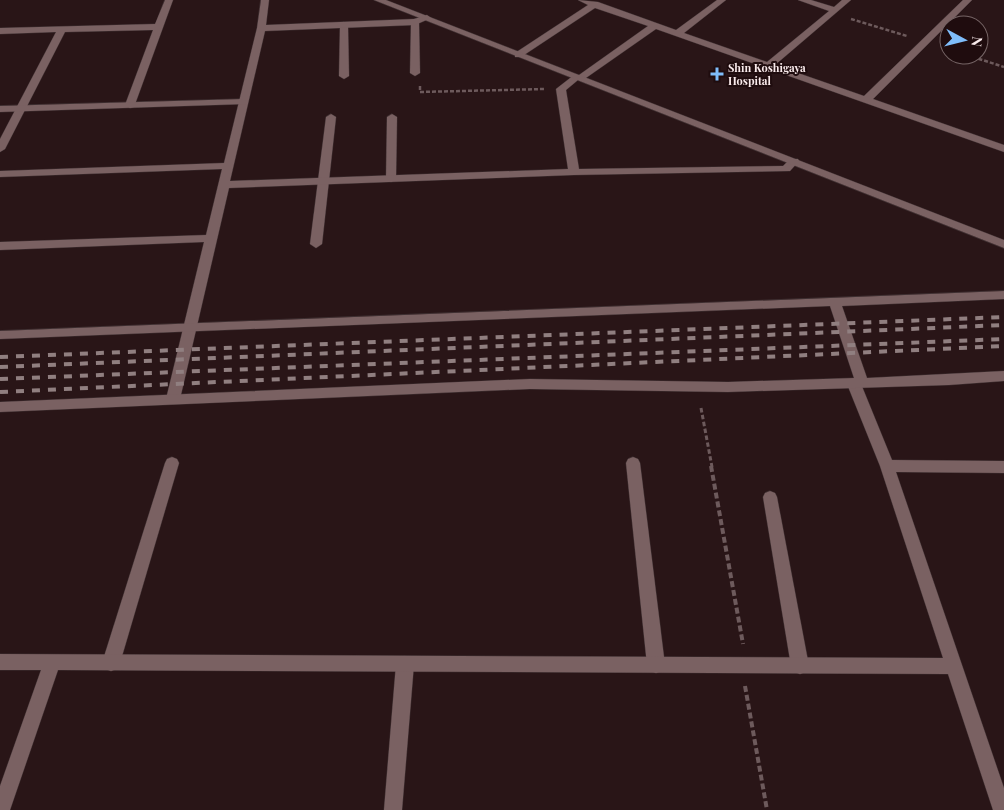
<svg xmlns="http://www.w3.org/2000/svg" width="1004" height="810" viewBox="0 0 1004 810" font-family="'Playfair Display',serif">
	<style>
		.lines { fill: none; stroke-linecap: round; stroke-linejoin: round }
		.service-casing { stroke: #3f3032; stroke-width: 1 }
		.minor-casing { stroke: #3f3032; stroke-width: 1 }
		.tertiary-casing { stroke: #3f3032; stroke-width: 1 }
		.path-far2 { stroke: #6d5a5c; stroke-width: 2.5; stroke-dasharray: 4 2; stroke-linecap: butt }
		.path-far1 { stroke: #6d5a5c; stroke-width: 3; stroke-dasharray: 4.5 2.5; stroke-linecap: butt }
		.path { stroke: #6d5a5c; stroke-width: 4; stroke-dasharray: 6 3; stroke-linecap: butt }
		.service { fill: #7a6162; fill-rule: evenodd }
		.minor { fill: #7a6162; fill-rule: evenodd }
		.tertiary { fill: #7a6162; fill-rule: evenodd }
		.rail { stroke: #907f80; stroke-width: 4; stroke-dasharray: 8 8; stroke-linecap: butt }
		.poi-dot { fill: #7fbdfa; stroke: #1f0c0e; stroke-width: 2 }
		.labels { text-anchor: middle; stroke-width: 4; stroke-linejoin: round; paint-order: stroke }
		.far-poi-label { font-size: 11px; font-weight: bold; fill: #f9eaeb; stroke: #1f0c0e; text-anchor: start }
	</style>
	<rect width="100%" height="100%" fill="#291517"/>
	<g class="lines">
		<!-- service casing -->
		<g class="service-casing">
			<g id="service">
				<path d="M415,19L419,22L420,73L415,76L410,73L411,22Z"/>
				<path d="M344,22L348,25L349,76L344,79L339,76L340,25Z"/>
				<path d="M331,114L336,117L322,244L316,248L310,244L326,117Z"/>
				<path d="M392,114L397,117L396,179L391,182L386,179L387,117Z"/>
				<path d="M172,457L177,459L179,463L120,663L117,669L111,671L105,669L102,663L165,463L167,459Z"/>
				<path d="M633,457L638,459L640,463L665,665L662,671L656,673L650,671L647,665L626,463L628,459Z"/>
				<path d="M770,491L775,493L777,497L809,666L806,672L800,674L794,672L791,666L763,497L765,493Z"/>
				<path d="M405,656L411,658L414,664L402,810H384L396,664L399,658Z"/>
			</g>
		</g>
		<!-- minor casing -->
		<g class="minor-casing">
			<g id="minor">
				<path d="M165,0H173L134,107L130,108L125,105L153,30L65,32L5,149L0,152V139L56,32L0,34V28L155,24Z"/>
				<path d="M261,0H269L266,25L414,19L427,15L431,18L415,25L265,31L230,181L568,169L556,89L574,75H579L648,26L595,8L521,57H515V53L588,5L578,0L598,2L676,30L717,0H726L684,33L767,62L829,11L798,0H811L834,7L842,0H851L775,65L864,96L963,0H972L873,99L1004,145V152L656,29L583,80H578L566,90L579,169L783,166L790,159H798L799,161L790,171L574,175L229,188L180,399L178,403H168L166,399L204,242L0,250V242L206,235L222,169L0,177V171L224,163L257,28Z"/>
				<path d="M854,379L859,381L861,384L892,460L1004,461V473L896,472L1004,788V810H993L948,674L58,670L10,810H0V786L41,670H0V654L943,658L880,466L847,384L849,381Z"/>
			</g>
		</g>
		<!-- tertiary casing -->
		<g class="tertiary-casing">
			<g id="tertiary">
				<path d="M374,0H386L1004,240V248Z"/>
				<path d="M243,99L248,102L246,104L0,112V106Z"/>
				<path d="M1004,291V299L842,306L867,378L1004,371V381L949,385L728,392L530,389L0,412V402L530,379L728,382L854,378L830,306L0,339V331Z"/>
			</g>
		</g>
		<!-- path-far2 -->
		<g class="path-far2">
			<path d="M851,19L907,36"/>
			<path d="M967,55L1004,67"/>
			<path d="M420,86V92L545,89"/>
		</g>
		<!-- path-far1 -->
		<path class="path-far1" d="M701,408L712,467"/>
		<!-- path -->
		<g class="path">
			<path d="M711,466L743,644"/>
			<path d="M745,686L767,810"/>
		</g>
		<!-- service -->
		<use href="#service" class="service"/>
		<!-- minor -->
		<use href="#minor" class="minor"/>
		<!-- tertiary -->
		<use href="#tertiary" class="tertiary"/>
		<!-- rail -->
		<g class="rail">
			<path d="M0,357L1004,317"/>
			<path d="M0,367L1004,325"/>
			<path d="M0,379L1004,339"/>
			<path d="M0,392L1004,346"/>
		</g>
	</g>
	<!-- markers -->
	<path class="poi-dot" d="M714.5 66.5h5v5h5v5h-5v5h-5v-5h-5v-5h5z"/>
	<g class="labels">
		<!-- far-poi labels -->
		<g class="far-poi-label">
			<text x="728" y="72">Shin Koshigaya<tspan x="728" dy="13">Hospital</tspan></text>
		</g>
	</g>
	<!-- north arrow -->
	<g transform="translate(964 40) rotate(97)"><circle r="24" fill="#1f0c0e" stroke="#766566"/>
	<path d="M0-4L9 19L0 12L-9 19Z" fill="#7fbdfa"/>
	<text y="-8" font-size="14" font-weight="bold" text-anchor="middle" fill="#f9eaeb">N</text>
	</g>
</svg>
